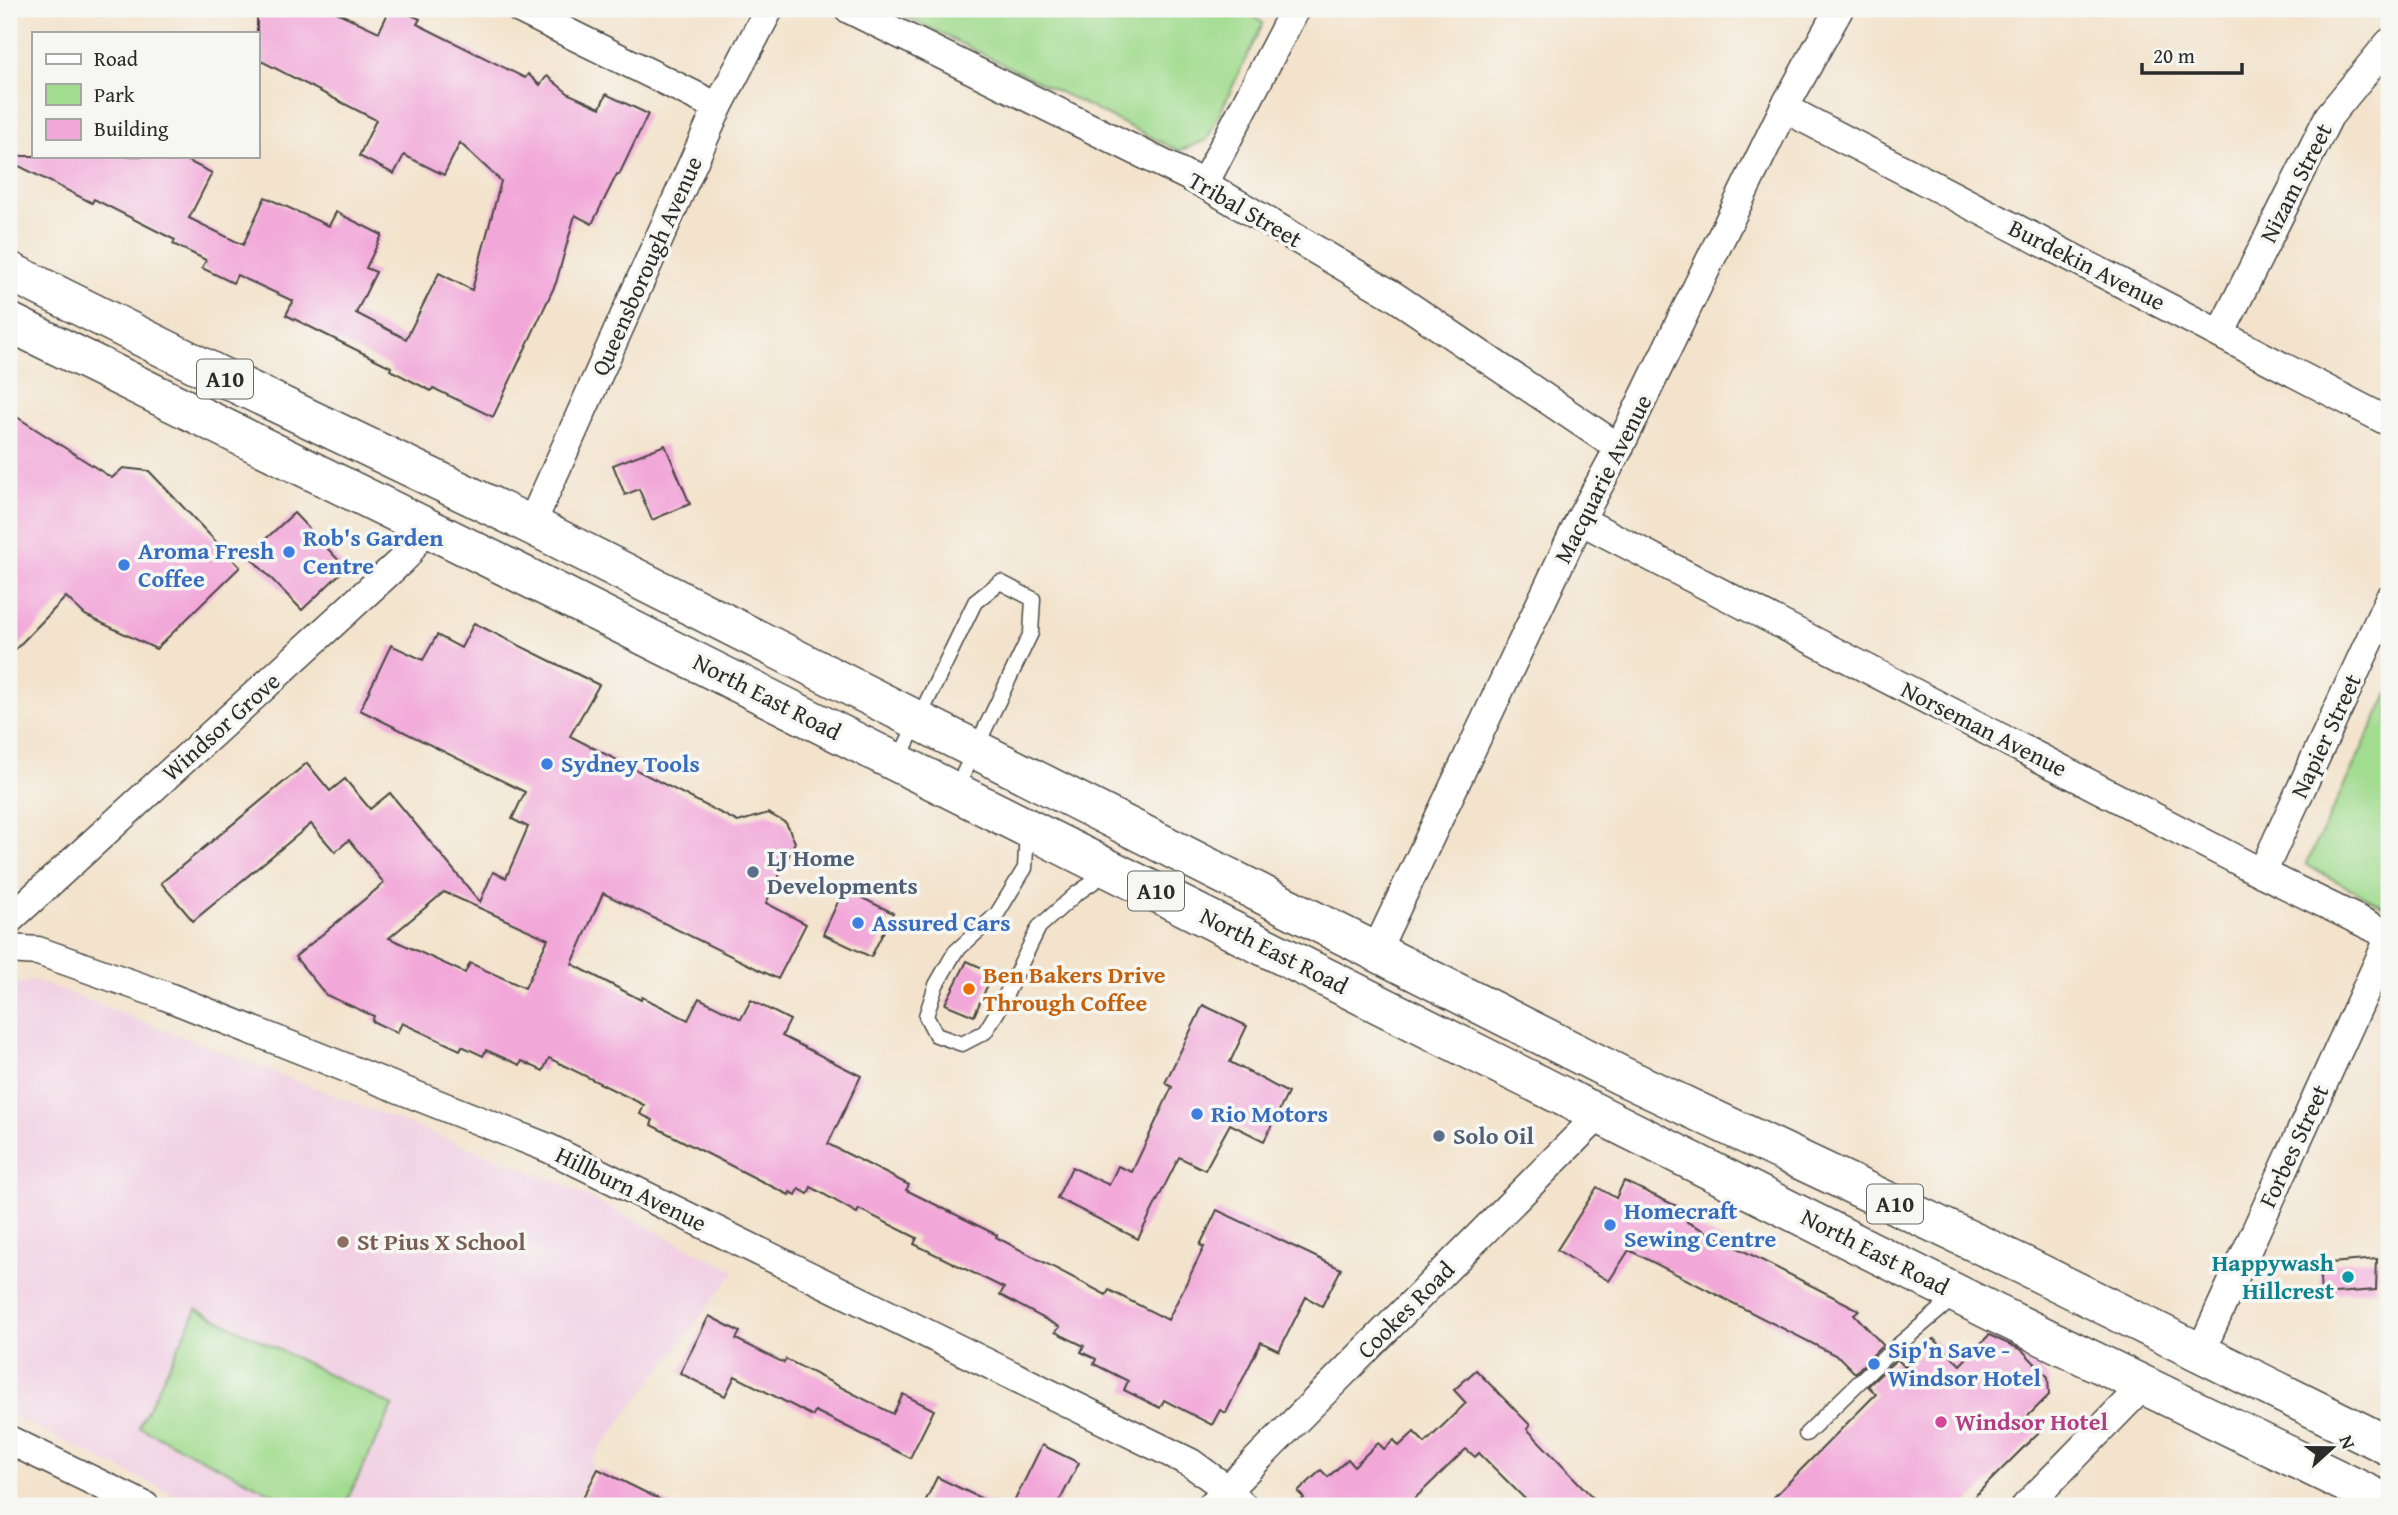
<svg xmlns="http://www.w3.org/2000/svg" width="2398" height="1515" viewBox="0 0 2398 1515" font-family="'Gentium Book Plus',serif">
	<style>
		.built { fill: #f1d0e3 }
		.green { fill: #a2dc90; stroke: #66845e; stroke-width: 2 }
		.building { fill: #f2a7d9; fill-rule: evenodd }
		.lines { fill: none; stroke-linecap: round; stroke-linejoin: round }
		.service-casing { stroke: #494743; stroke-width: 17 }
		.minor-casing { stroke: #494743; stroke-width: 31 }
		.trunk-casing { stroke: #494743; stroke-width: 41 }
		.service { stroke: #fff; stroke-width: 14 }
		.minor { stroke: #fff; stroke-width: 28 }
		.trunk { stroke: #fff; stroke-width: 38 }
		.shop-dot { fill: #3f7fe0; stroke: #f6f6f2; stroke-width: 2.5 }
		.service-dot { fill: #5c6f8a; stroke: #f6f6f2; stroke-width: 2.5 }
		.food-dot { fill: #e8710a; stroke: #f6f6f2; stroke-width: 2.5 }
		.education-dot { fill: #8d6e63; stroke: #f6f6f2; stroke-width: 2.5 }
		.culture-dot { fill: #0f9aa8; stroke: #f6f6f2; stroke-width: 2.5 }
		.hotel-dot { fill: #d1479c; stroke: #f6f6f2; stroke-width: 2.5 }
		.labels { text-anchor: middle; stroke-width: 7; stroke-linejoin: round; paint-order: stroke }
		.shield { fill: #f6f6f2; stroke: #686867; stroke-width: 2 }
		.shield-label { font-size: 23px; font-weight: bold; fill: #2b2b2b }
		.street-label { font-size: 24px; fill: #2b2b2b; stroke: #f6f6f2 }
		.shop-label { font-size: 24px; font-weight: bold; fill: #366cbe; stroke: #f6f6f2; text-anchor: start }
		.service-label { font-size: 24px; font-weight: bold; fill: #4e5e75; stroke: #f6f6f2; text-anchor: start }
		.food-label { font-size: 24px; font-weight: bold; fill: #c56008; stroke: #f6f6f2; text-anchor: start }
		.education-label { font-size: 24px; font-weight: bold; fill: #785e54; stroke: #f6f6f2; text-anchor: start }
		.culture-label { font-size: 24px; font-weight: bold; fill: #0d838f; stroke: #f6f6f2; text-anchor: end }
		.hotel-label { font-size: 24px; font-weight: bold; fill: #b23c85; stroke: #f6f6f2; text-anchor: start }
	</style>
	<rect width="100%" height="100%" fill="#f6f6f2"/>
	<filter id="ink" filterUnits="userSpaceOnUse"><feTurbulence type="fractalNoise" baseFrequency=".0143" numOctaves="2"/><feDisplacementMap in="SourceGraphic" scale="14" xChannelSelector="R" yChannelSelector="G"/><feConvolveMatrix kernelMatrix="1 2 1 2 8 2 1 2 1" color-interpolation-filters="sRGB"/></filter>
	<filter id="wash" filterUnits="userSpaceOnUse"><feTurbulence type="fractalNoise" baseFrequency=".00686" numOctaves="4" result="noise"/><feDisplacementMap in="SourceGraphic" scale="28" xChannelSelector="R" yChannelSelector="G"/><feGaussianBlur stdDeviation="1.57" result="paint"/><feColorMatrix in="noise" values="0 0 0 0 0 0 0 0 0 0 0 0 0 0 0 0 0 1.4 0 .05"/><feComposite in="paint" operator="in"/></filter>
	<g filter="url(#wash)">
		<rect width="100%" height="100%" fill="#f3e3cc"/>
		<!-- built -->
		<path class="built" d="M35,980L556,1181L735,1271L591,1461L595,1464L573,1506H197L9,1414V986Z"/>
		<!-- green -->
		<g class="green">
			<path d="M891,9H1244L1263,23L1207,140L1179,151Z"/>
			<path d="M2389,692V909L2306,865Z"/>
			<path d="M197,1309L393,1406L344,1506H298L139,1427Z"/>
		</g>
		<g id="blocks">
			<!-- building -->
			<g class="building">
				<path d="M257,9H330L379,32L390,9H398L420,19L417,24L525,78L528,74L540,85L547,76L569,94L600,108L606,94L648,114L619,175L617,174L592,224L575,215L556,283L493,417L433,388L431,391L390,370L391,367L286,315L293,301L237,275L233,283L202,268L206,260L173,244L175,240L94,199L92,203L9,161V156H178L212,173L189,218L243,245L265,197L329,226L336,212L382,235L366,268L376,272L356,313L406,339L439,273L472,290L501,181L460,143L444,175L404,155L394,174L359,156L376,120L257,59Z"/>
				<path d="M9,412L112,478L123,468L149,471L240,567L156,649L85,615L66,597L9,656Z"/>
				<path d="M665,445L690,504L652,520L639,489L625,495L613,465Z"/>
				<path d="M294,513L346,568L302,610L248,555Z"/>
				<path d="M474,623L599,685L570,736L738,822L768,813L786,823L795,842L766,903L806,924L778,979L603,893L572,964L641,1000L642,997L688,1020L699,998L741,1019L751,1000L790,1020L782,1036L861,1076L828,1144L909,1185L906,1190L997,1235L996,1237L1106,1295L1109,1290L1168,1320L1204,1247L1200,1245L1217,1210L1341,1269L1322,1306L1306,1297L1279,1351L1261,1342L1226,1413L1220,1410L1212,1425L1164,1400L1160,1408L1124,1390L1128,1381L1094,1364L1096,1359L1081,1352L1084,1346L1055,1332L1060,1327L1000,1295L1004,1288L914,1244L917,1238L859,1209L857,1213L811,1187L808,1194L799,1189L796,1195L790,1192L789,1195L761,1181L651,1125L653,1120L640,1114L644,1105L549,1058L543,1071L522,1061L520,1065L486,1050L483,1056L462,1046L460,1050L402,1023L397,1033L372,1021L374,1016L326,995L295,957L384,883L349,840L335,852L311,824L193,921L161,883L307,763L330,791L345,779L370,809L390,793L480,902L493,872L506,878L528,827L512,819L525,792L360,710L391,645L423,660L437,635L461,648ZM444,892L548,939L525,988L470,963L465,973L389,938Z"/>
				<path d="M844,889L893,913L871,957L823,934Z"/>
				<path d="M967,961L993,973L974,1016L945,1004Z"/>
				<path d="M1203,1005L1247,1026L1230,1062L1288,1093L1264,1141L1230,1124L1205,1170L1179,1157L1138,1239L1057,1198L1072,1167L1109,1185L1118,1166L1132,1172L1172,1087L1165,1083Z"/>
				<path d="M1624,1181L1691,1213L1687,1222L1859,1310L1854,1314L1883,1345L1855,1373L1839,1357L1629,1250L1609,1281L1557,1250L1597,1187L1616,1198Z"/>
				<path d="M2377,1259L2376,1290L2321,1294L2319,1264Z"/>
				<path d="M709,1316L740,1332L736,1339L784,1363L786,1359L893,1414L903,1394L934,1410L910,1458L815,1411L813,1416L735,1376L725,1396L680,1373Z"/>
				<path d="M1989,1335L2022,1350L2048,1377L2049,1395L2028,1416L2041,1430L1965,1506H1765L1876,1394L1868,1386L1897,1359L1905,1367L1934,1339L1960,1365Z"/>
				<path d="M1476,1370L1530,1425L1527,1429L1601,1506H1532L1479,1453L1475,1457L1466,1449L1407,1506H1296L1304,1498L1298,1492L1321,1470L1328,1477L1348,1459L1354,1466L1378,1443L1384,1449L1394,1440L1399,1446L1414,1432L1425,1443L1466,1403L1454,1390Z"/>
				<path d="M1042,1445L1079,1463L1057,1506H1012Z"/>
				<path d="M598,1469L673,1506H579Z"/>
				<path d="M937,1477L997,1506H923Z"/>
			</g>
		</g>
	</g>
	<g filter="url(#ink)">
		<use href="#blocks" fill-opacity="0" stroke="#494743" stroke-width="2"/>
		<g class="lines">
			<!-- service casing -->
			<g class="service-casing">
				<g id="service">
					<path d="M898,761L975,602L1000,582L1033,599L1031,633L956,789"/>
					<path d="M1027,830L1025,868L997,914L955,952L936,985L926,1016L936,1035L962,1044L985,1032L999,1009L1039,927L1076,894L1108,872"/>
					<path d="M1806,1434L1890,1352L1955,1297"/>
				</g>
			</g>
			<!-- minor casing -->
			<g class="minor-casing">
				<g id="minor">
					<path d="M520,9L718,107"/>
					<path d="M849,9L1204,184L1394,296L1619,448"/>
					<path d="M1784,108L2389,422"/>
					<path d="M1204,184L1295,9"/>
					<path d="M2220,334L2329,116L2389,43"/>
					<path d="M1580,520L2262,873L2389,935"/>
					<path d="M531,525L718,107L769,9"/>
					<path d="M2262,873L2389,599"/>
					<path d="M9,920L401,561L407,555L424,527"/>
					<path d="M9,949L38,951L166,996L548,1148L1191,1463L1228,1490L1243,1506"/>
					<path d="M1375,953L1580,520L1619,448L1784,108L1839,9"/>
					<path d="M2200,1353L2389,939"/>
					<path d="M9,1440L145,1506"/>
					<path d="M1211,1506L1600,1114"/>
					<path d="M2026,1506L2144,1385"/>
				</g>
			</g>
			<!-- trunk casing -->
			<g class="trunk-casing">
				<g id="trunk">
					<path d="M9,271L220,376L531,525L1620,1075L2023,1265L2389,1446"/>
					<path d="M9,322L511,569L1995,1313L2389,1504"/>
				</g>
			</g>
			<!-- service -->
			<use href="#service" class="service"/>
			<!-- minor -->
			<use href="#minor" class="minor"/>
			<!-- trunk -->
			<use href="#trunk" class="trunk"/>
		</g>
	</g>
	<!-- markers -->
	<g class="shop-dot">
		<circle cx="289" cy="552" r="7"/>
		<circle cx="124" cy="565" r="7"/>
		<circle cx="547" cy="764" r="7"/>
		<circle cx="858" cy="923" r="7"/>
		<circle cx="1197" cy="1114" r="7"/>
		<circle cx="1610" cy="1225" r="7"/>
		<circle cx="1874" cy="1364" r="7"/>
	</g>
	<g class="service-dot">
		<circle cx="753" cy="872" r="7"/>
		<circle cx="1439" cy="1136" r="7"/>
	</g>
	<circle class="food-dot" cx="969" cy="989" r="7"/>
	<circle class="education-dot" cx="343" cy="1242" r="7"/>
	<circle class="culture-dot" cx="2348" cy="1277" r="7"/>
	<circle class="hotel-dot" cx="1941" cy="1422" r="7"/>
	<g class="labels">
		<!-- shield labels -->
		<g class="shield">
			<rect x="197" y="359.5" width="56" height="39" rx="5"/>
			<rect x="1128" y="871.5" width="56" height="39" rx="5"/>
			<rect x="1867" y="1184.5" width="56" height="39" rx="5"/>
		</g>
		<g class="shield-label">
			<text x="225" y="387">A10</text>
			<text x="1156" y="899">A10</text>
			<text x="1895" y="1212">A10</text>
		</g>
		<!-- street labels -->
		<g class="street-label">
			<text transform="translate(2296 183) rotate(-63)" y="8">Nizam Street</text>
			<text transform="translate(1245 210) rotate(30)" y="8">Tribal Street</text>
			<text transform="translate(2087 265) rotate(27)" y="8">Burdekin Avenue</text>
			<text transform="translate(647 266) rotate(-66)" y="8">Queensborough Avenue</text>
			<text transform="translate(1603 479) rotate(-63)" y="8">Macquarie Avenue</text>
			<text transform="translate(767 697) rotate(27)" y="8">North East Road</text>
			<text transform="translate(221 727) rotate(-42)" y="8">Windsor Grove</text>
			<text transform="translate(1984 729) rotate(27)" y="8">Norseman Avenue</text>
			<text transform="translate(2326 736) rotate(-65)" y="8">Napier Street</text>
			<text transform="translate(1274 951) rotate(27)" y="8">North East Road</text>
			<text transform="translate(2294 1146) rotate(-65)" y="8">Forbes Street</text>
			<text transform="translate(631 1189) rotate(26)" y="8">Hillburn Avenue</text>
			<text transform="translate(1875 1252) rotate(27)" y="8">North East Road</text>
			<text transform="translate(1406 1310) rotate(-45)" y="8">Cookes Road</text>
		</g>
		<!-- shop labels -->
		<g class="shop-label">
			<text x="303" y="546">Rob's Garden<tspan x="303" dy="28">Centre</tspan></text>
			<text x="138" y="559">Aroma Fresh<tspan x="138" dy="28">Coffee</tspan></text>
			<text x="561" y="772">Sydney Tools</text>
			<text x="872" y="931">Assured Cars</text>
			<text x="1211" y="1122">Rio Motors</text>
			<text x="1624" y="1219">Homecraft<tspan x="1624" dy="28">Sewing Centre</tspan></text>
			<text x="1888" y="1358">Sip'n Save -<tspan x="1888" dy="28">Windsor Hotel</tspan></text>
		</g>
		<!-- service labels -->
		<g class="service-label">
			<text x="767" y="866">LJ Home<tspan x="767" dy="28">Developments</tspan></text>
			<text x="1453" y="1144">Solo Oil</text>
		</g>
		<!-- food labels -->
		<g class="food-label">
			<text x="983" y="983">Ben Bakers Drive<tspan x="983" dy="28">Through Coffee</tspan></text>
		</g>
		<!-- education labels -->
		<g class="education-label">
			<text x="357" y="1250">St Pius X School</text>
		</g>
		<!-- culture labels -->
		<g class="culture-label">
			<text x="2334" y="1271">Happywash<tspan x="2334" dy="28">Hillcrest</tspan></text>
		</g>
		<!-- hotel labels -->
		<g class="hotel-label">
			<text x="1955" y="1430">Windsor Hotel</text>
		</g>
	</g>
	<!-- margin -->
	<rect width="2398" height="1515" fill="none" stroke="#f6f6f2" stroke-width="35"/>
	<!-- legend -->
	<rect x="32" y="32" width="228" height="126" fill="#f6f6f2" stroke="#a5a5a2" stroke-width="2"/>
	<rect x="46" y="54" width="35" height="10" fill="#ffffff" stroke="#a5a5a2" stroke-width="2"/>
	<text x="94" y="66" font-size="21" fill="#2b2b2b">Road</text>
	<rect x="46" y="84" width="35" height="21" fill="#a2dc90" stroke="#a5a5a2" stroke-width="2"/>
	<text x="94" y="102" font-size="21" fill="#2b2b2b">Park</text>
	<rect x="46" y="119" width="35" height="21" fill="#f2a7d9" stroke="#a5a5a2" stroke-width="2"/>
	<text x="94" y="136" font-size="21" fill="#2b2b2b">Building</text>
	<!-- north arrow -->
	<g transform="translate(2332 1448) rotate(69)" stroke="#f6f6f2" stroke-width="5" paint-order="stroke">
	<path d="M0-5L12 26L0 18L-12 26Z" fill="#2b2b2b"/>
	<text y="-10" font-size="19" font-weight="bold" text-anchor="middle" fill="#2b2b2b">N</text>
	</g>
	<!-- scale -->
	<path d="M2142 63v10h100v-10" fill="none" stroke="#2b2b2b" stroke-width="3.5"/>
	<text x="2153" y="63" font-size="21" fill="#2b2b2b" stroke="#f6f6f2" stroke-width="5" paint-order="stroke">20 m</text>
</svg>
